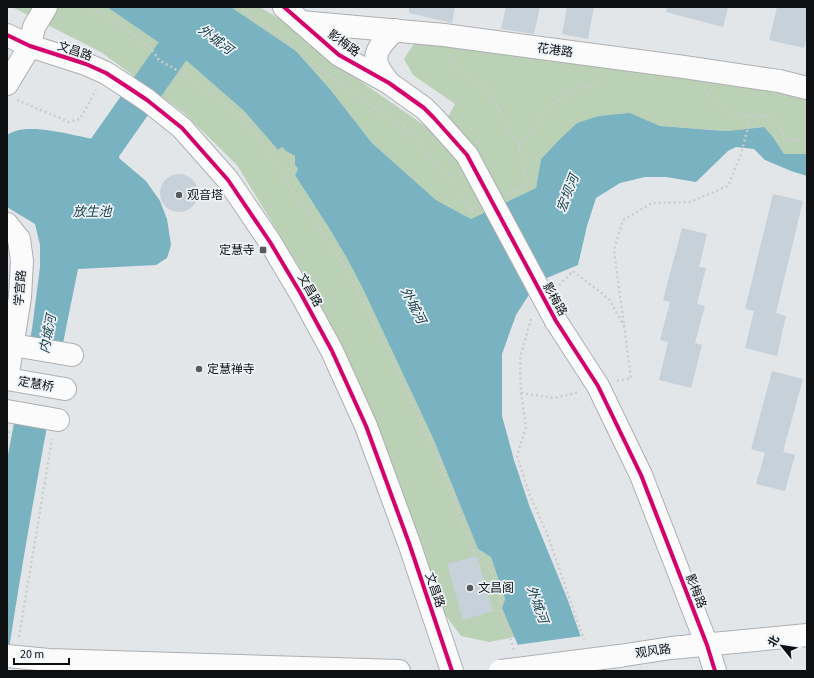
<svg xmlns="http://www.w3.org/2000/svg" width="814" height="678" viewBox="0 0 814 678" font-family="'Source Sans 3','Noto Sans SC',sans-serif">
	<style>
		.education { fill: #e2dde9 }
		.forest { fill: #bad1b5 }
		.water { fill: #79b2c0 }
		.pier { fill: #e3e6e8 }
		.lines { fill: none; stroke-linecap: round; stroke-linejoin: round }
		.river { stroke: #79b2c0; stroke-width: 33 }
		.building { fill: #c6d1da }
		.minor-casing { stroke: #adafb1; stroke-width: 24 }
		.path { stroke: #cbcccd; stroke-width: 2.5; stroke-dasharray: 2 3; stroke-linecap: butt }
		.minor { stroke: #fbfbfc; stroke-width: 22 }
		.minor-bridge-casing { stroke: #adafb1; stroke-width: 24; stroke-linecap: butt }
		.minor-bridge { stroke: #fbfbfc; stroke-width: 22 }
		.cycleway-casing { stroke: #edf3f8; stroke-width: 6 }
		.cycleway { stroke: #d6006c; stroke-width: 4 }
		.poi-dot { fill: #585a5c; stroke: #edf3f8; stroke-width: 1.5 }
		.labels { text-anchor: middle; stroke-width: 3.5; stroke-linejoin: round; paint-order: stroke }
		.street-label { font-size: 12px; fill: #0d0f11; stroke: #edf3f8 }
		.poi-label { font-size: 12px; fill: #0d0f11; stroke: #edf3f8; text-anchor: start }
		.water-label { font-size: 13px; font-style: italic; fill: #1c424b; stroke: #edf3f8 }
	</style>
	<rect width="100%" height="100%" fill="#e3e6e8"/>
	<!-- education -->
	<path class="education" d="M7,232L12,256L7,299Z"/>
	<!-- forest -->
	<g class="forest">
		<path d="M12,7H107L158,42L166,57L180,55L244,111L278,150L282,147L286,151L295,156V165L298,169L295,175L329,228L348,260L364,291L433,438L478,549L491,557L505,599L502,608L515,637L489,642L461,636L444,613L421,549L336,339L310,285L237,165L184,113L101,52Z"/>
		<path d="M231,7H260L301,32L323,55L438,135L455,104L413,75L404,59L415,42L642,66L807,97V154H784L773,137L764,127L728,131L660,126L630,113L577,123L560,139L541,159L536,188L471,219L436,200L372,143L329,88L296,51Z"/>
	</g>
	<!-- water -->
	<g class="water">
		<path d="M107,7H231L296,51L329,88L372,143L436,200L471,219L536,188L541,159L560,139L577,123L599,116L630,113L660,126L712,130L728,131L764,127L773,137L784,154H807V176L791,171L765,160L754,149L736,147L728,151L696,182L666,177H645L620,183L596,198L587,226L578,265L537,282L516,315L502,354V416L514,460L529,505L567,598L593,671H529L502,608L505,599L491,557L478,549L433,438L364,291L348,260L329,228L295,175L298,169L295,165V156L286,151L282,147L278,150L244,111L180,55L166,57L158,42Z"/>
		<path d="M117,116L128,125L114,148L120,159L146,181L160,201L167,219L171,245L167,258L156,265L78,269C51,400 27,530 7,662V460L32,329L40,267V245L35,224L7,207V135C28,120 76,137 100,140Z"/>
	</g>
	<!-- pier -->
	<g class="pier">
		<path d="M27,345L63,349L49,423L14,417Z"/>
		<path d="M582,636L595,671H527L516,645Z"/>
	</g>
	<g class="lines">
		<!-- river -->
		<path class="river" d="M97,159L193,22"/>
	</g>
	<!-- building -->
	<g class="building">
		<path d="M409,7H455L452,23L409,13Z"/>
		<path d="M506,7H540L534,34L501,29Z"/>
		<path d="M567,7H594L588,39L562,34Z"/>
		<path d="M667,7H728L723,27L666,12Z"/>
		<path d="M777,7H807V34L804,48L769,40Z"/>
		<circle cx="179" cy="193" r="19"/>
		<path d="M773,194L803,201L776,313L786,316L777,356L745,348L754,311L745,309Z"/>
		<path d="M682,228L707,234L699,267L706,268L697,304L705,306L695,343L702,345L691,388L659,380L668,342L660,340L670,302L663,300Z"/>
		<path d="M772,371L803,379L783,452L795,455L785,491L756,484L765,453L751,449Z"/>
		<path d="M477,556L493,611L463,620L447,564Z"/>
	</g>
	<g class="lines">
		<!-- minor casing -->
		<g class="minor-casing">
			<g id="minor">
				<path d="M284,7L339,55L389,83L424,108L434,118"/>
				<path d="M301,22L444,35L684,67L779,81L807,88"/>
				<path d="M7,35L30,46L86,64L106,73L126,86L147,100L182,128L228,180L270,242L301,294L332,351L366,426L409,543L452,671"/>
				<path d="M389,83C385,77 380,72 378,66C371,52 386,39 395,30"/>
				<path d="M7,84L30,46L34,27L46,7"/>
				<path d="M7,224L19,239L22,261L20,297L7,379"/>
				<path d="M556,321L598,386L641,475L707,645L715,671"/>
				<path d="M13,345L72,355"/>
				<path d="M7,379L65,389"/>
				<path d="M7,411L58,420"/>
				<path d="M7,656L49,660L399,671"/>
				<path d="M619,656L671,648L807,635"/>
			</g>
		</g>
		<!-- path -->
		<g class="path">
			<path d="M91,7L150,47L159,60L175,69L215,96L239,114L260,139L294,193L347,270L395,366L440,463L474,552L488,563L500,597V608L514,650"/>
			<path d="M238,7L295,46"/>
			<path d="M299,49L315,66L402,127"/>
			<path d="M448,57L455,65L469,77L486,87L518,145L528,184L509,194"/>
			<path d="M704,90C713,99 721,109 733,113C744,116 754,114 765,116C776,118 782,132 787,141L802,140L807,138"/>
			<path d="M17,100L69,122L80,119L96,90"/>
			<path d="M409,121L402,127L413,136L429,157L452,182L471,212L476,210"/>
			<path d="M518,145L533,130L551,106L567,94L580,87L598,84L607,77"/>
			<path d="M559,285L573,271L609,299L625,328"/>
			<path d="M531,319L520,358L521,393L526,427L517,456L530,496L546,531L584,640"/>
			<path d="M617,381L631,378L614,250L623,220L652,203L690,202L728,186L741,154L751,116"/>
			<path d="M521,393L554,398L580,392"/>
			<path d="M7,438L9,431"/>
			<path d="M19,637L52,439"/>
		</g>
		<!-- minor -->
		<use href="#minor" class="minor"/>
		<!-- minor-bridge casing -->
		<g class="minor-bridge-casing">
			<g id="minor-bridge">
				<path d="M434,118L467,155L556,321"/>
				<path d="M500,671L619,656"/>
			</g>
		</g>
		<!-- minor-bridge -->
		<use href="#minor-bridge" class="minor-bridge"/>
		<!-- cycleway casing -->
		<g class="cycleway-casing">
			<g id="cycleway">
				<path d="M284,7L339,55L389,83L424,108L434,118L467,155L556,321L598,386L641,475L707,645L715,671"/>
				<path d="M7,35L30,46L86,64L106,73L126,86L147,100L182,128L228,180L270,242L301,294L332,351L366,426L409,543L452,671"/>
			</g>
		</g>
		<!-- cycleway -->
		<use href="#cycleway" class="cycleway"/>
	</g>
	<!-- markers -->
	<g class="poi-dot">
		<circle cx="179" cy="195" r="4"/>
		<rect x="259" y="246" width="8" height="8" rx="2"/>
		<circle cx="199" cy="369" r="4"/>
		<circle cx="470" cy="588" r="4"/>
	</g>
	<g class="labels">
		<!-- street labels -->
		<g class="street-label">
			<text transform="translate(344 43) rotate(36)" y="4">影梅路</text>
			<text transform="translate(555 50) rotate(8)" y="4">花港路</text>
			<text transform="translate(75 51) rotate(19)" y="4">文昌路</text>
			<text transform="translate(20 288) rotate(-85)" y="4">学宫路</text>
			<text transform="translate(310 290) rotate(60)" y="4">文昌路</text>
			<text transform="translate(555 299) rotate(61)" y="4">影梅路</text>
			<text transform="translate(36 384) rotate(10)" y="4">定慧桥</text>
			<text transform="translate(435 590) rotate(71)" y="4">文昌路</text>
			<text transform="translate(696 591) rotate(69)" y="4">影梅路</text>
			<text transform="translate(653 651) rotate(-8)" y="4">观风路</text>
		</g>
		<!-- poi labels -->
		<g class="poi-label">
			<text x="187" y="199">观音塔</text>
			<text x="255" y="254" text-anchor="end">定慧寺</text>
			<text x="207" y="373">定慧禅寺</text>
			<text x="478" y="592">文昌阁</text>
		</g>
		<!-- water labels -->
		<g class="water-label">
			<text transform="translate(216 39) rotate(37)" y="5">外城河</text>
			<text transform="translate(567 193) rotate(-69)" y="5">宏坝河</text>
			<text x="92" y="216">放生池</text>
			<text transform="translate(414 305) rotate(63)" y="5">外城河</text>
			<text transform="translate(47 334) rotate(-79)" y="5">内城河</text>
			<text transform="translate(538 604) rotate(70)" y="5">外城河</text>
		</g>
	</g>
	<!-- border -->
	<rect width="814" height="678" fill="none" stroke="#0d0f11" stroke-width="16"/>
	<!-- north arrow -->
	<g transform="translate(782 646) rotate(300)" stroke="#edf3f8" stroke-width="3" paint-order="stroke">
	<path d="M0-3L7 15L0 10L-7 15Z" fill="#0d0f11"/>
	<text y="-6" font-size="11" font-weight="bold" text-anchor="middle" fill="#0d0f11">北</text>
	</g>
	<!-- scale -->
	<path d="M14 658v6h55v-6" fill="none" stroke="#0d0f11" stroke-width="2"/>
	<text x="20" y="658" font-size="12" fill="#0d0f11" stroke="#edf3f8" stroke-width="3" paint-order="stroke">20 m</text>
</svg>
